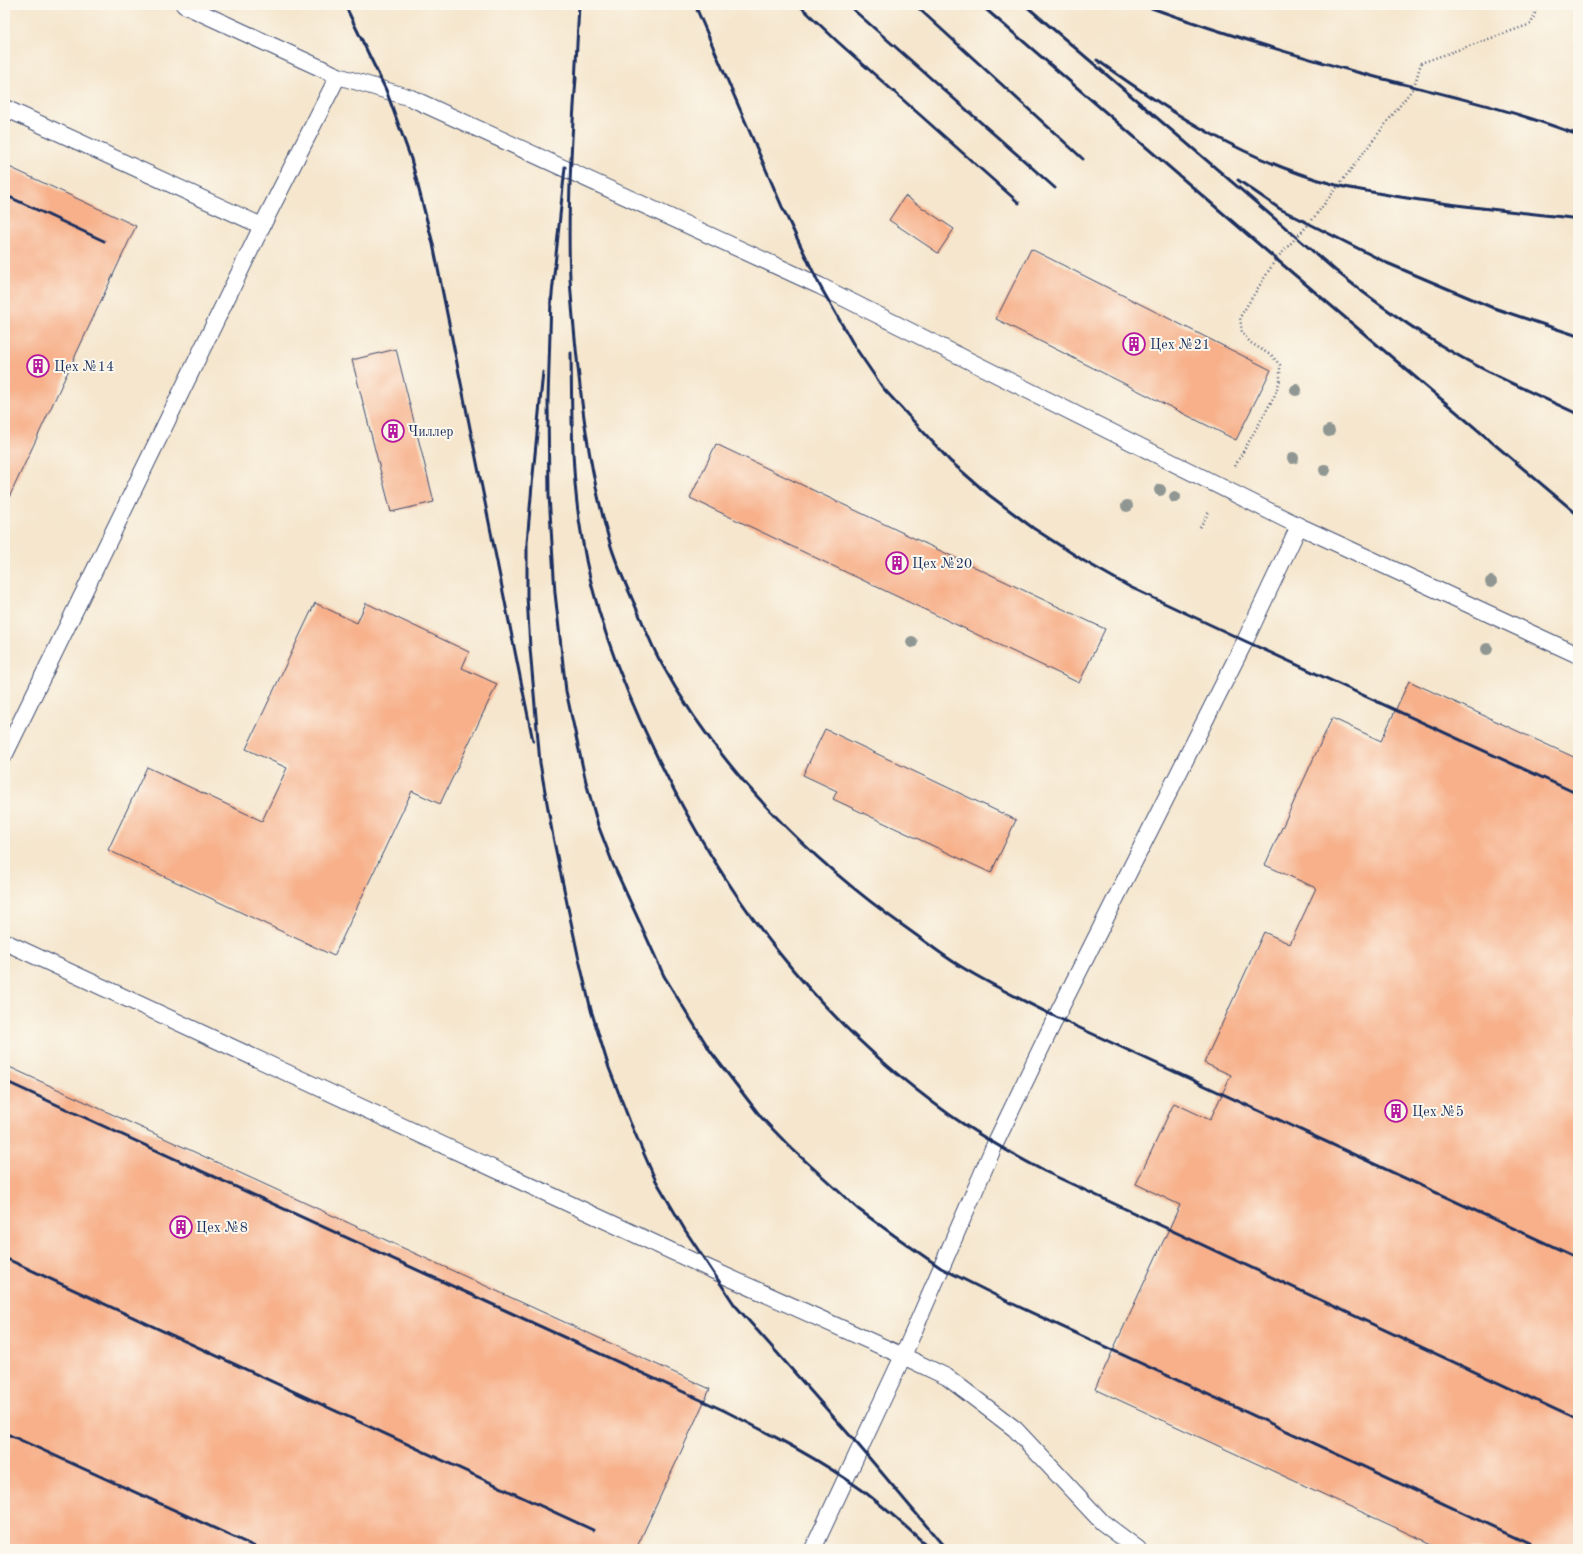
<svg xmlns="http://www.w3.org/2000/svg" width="1583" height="1554" viewBox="0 0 1583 1554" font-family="'Old Standard TT',serif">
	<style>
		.building { fill: #f7b08a }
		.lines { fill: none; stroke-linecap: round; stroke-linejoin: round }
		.service-casing { stroke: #3c4a6f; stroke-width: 18 }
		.path { stroke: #3c4a6f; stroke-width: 2.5; stroke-dasharray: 1 3; stroke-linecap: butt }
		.service { stroke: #fff; stroke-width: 16 }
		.rail { stroke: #1b2f5e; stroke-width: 3 }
		.tree { fill: #909793 }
		.labels { text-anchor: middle; stroke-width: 4; stroke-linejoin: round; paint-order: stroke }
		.poi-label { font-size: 14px; fill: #1b2f5e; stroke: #fbf7ec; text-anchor: start }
	</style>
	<rect width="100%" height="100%" fill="#fbf7ec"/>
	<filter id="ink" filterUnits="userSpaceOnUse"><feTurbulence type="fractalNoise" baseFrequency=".025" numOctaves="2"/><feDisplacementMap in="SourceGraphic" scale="8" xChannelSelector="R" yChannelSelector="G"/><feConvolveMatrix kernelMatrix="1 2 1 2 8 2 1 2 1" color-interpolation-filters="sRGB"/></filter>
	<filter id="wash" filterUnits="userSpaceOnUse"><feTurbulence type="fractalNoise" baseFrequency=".012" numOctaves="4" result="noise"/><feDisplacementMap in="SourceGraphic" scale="16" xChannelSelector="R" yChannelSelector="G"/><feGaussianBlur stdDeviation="0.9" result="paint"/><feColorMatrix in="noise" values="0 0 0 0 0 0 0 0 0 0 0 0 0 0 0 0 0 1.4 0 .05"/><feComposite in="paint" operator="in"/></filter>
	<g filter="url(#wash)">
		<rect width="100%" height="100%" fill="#f5e6cd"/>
		<g id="blocks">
			<!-- building -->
			<g class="building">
				<path d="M5,165L136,226L5,506Z"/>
				<path d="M905,196L954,229L938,253L889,220Z"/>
				<path d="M1031,249L1271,370L1236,440L996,319Z"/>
				<path d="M396,349L434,502L391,512L352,360Z"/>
				<path d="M716,444L1105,629L1079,683L690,498Z"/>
				<path d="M315,603L357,623L366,603L469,652L462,668L497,684L440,804L412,791L334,956L108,850L147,767L262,821L287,768L246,749Z"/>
				<path d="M1409,681L1578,759V1549H1442L1095,1389L1180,1205L1136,1184L1174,1103L1210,1120L1231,1075L1204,1063L1264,932L1290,944L1316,888L1265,865L1332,718L1381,741Z"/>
				<path d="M825,729L1016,820L991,873L833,799L837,791L803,775Z"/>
				<path d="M5,1065L710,1389L636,1549H5Z"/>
			</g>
		</g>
	</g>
	<g filter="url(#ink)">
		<use href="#blocks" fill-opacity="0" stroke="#3c4a6f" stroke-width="1"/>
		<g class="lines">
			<!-- service casing -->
			<g class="service-casing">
				<g id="service">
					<path d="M184,5L338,76"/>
					<path d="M5,108L262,226"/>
					<path d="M5,754L262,226L338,76L411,98L820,286L1299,526L1578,655"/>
					<path d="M5,942L710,1269L903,1356L947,1377L1015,1429L1102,1522L1138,1549"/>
					<path d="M813,1549L903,1356L995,1144L1056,1017L1245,641L1299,526"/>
				</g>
			</g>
			<!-- path -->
			<g class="path">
				<path d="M1235,466L1274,397L1280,380V365L1272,356L1251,343L1242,333L1240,317L1276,259L1309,224L1414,87L1421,63L1531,24L1538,5"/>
				<path d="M1200,527L1210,510"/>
			</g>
			<!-- service -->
			<use href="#service" class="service"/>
			<!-- rail -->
			<g class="rail">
				<path d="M345,5L386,90L411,159L433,244L533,741"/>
				<path d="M695,5L783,209L820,286L855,347L883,388L950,461L989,495L1033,528L1084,561L1130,587L1245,641L1578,794"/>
				<path d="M799,5L838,42L1019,203"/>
				<path d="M848,5L1055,188"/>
				<path d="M915,5L1083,159"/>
				<path d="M981,5L1276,259L1578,515"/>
				<path d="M1025,5L1336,271C1368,297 1402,321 1437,343C1482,371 1531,392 1578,414"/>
				<path d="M1143,5C1215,31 1287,53 1360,73C1433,92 1508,108 1578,135"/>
				<path d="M1097,60C1172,114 1246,161 1336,185C1351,189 1368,191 1383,194C1448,206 1513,211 1578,219"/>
				<path d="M576,78C571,144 567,211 570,278C572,314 576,350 580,386C586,439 595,492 610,543C617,567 628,589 638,612C645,628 651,644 659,659C718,768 808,859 909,930C926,942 942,955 960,966C991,985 1024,1001 1056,1017L1578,1258"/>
				<path d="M575,83L579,5"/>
				<path d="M1238,180L1280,209L1387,263L1491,307L1578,336"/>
				<path d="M5,195L104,241"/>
				<path d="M551,299L548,400L549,495L555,593L566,691L586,782L598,825L613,864L646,936L664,976L711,1052L761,1117L790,1147L858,1209L895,1236L941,1268L1011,1303L1541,1549"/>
				<path d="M551,304L565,167"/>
				<path d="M571,353C572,415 571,477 582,538C593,608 623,686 654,750C724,897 817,1020 950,1115C980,1136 1012,1154 1044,1171L1578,1420"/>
				<path d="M543,372L532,485L527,543V596L530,648L540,763L553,837L578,955L591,1010L609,1068L630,1122L655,1179L685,1230L734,1304L860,1447L946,1549"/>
				<path d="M5,1081L725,1411C772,1435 819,1459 862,1490C886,1508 908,1529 931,1549"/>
				<path d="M5,1258L593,1530"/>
				<path d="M5,1433L260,1549"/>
			</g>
		</g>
		<!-- trees -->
		<g class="tree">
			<circle cx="1296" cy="390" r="6"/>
			<circle cx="1329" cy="431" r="6"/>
			<circle cx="1293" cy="458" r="6"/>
			<circle cx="1325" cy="470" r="6"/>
			<circle cx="1160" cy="490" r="6"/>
			<circle cx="1175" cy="497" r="6"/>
			<circle cx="1127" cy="506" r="6"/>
			<circle cx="1491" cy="582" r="6"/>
			<circle cx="912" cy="642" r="6"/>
			<circle cx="1487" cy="649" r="6"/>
		</g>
	</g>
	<!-- icons -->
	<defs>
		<g id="building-ring" transform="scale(1.15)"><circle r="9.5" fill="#fbf7ec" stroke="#b5179e" stroke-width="1.5"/><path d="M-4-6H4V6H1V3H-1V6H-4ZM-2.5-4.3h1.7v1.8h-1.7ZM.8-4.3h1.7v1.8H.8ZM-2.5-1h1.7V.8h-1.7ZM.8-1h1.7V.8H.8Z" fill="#b5179e"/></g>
	</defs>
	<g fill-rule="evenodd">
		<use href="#building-ring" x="1134" y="344"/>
		<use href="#building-ring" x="38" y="366"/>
		<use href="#building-ring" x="393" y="431"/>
		<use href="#building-ring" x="897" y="563"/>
		<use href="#building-ring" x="1396" y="1111"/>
		<use href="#building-ring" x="181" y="1227"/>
	</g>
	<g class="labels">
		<!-- poi labels -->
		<g class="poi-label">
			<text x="1150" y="349">Цех №21</text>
			<text x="54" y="371">Цех №14</text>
			<text x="408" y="436">Чиллер</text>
			<text x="912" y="568">Цех №20</text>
			<text x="1412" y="1116">Цех №5</text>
			<text x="196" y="1232">Цех №8</text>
		</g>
	</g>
	<!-- margin -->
	<rect width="1583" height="1554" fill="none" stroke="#fbf7ec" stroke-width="20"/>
</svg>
